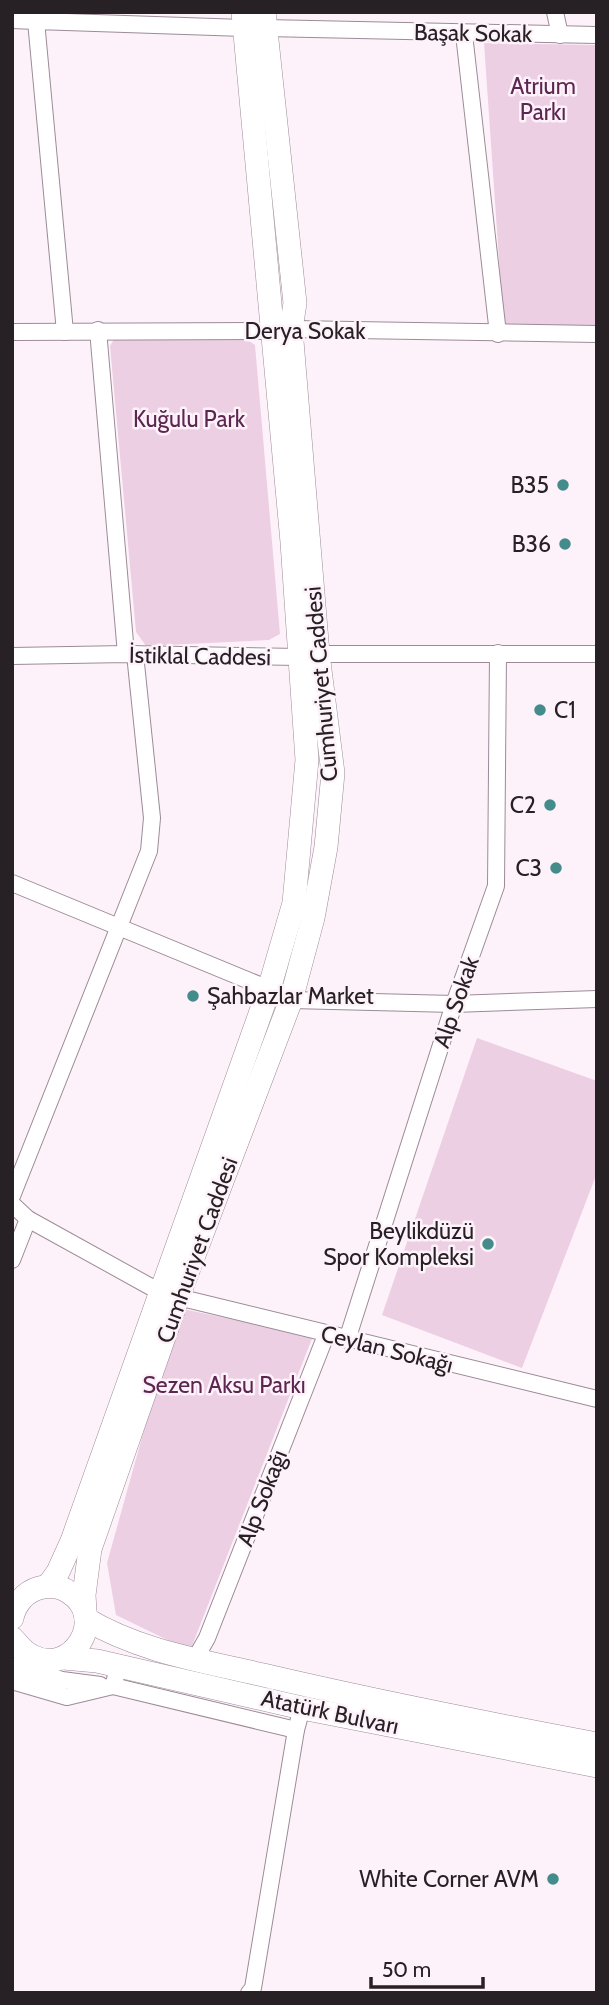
<svg xmlns="http://www.w3.org/2000/svg" width="609" height="2005" viewBox="0 0 609 2005" font-family="Cabin,sans-serif">
	<style>
		.green { fill: #edcfe4 }
		.lines { fill: none; stroke-linecap: round; stroke-linejoin: round }
		.minor-casing { stroke: #9c8b97; stroke-width: 18 }
		.secondary-casing { stroke: #9c8b97; stroke-width: 24 }
		.minor { stroke: #fff; stroke-width: 16 }
		.secondary { stroke: #fff; stroke-width: 23 }
		.poi-dot { fill: #448c8c; stroke: #fef2fa; stroke-width: 2.5 }
		.labels { text-anchor: middle; stroke-width: 5; stroke-linejoin: round; paint-order: stroke }
		.street-label { font-size: 23px; fill: #272125; stroke: #fef2fa }
		.park-label { font-size: 23px; fill: #5d2650; stroke: #fef2fa }
		.poi-label { font-size: 23px; fill: #272125; stroke: #fef2fa; text-anchor: end }
	</style>
	<rect width="100%" height="100%" fill="#fef2fa"/>
	<!-- green -->
	<g class="green">
		<path d="M484,43L597,45V330L504,332Z"/>
		<path d="M114,339H246L255,345L280,634L269,640L146,646L136,632L110,346Z"/>
		<path d="M477,1038L597,1081V1173L522,1368L382,1315Z"/>
		<path d="M178,1308L313,1336L190,1651L116,1615L107,1563Z"/>
	</g>
	<g class="lines">
		<!-- minor casing -->
		<g class="minor-casing">
			<g id="minor">
				<path d="M555,12L560,35"/>
				<path d="M12,20L36,21"/>
				<path d="M265,28L597,35"/>
				<path d="M464,34L498,334"/>
				<path d="M98,330L126,654"/>
				<path d="M12,332L273,331L291,329L597,334"/>
				<path d="M65,332L36,21L244,28"/>
				<path d="M12,656L126,654L299,657L318,654H597"/>
				<path d="M12,883L269,989"/>
				<path d="M291,1000L454,1004L597,999"/>
				<path d="M12,1196L149,851L152,818L135,654"/>
				<path d="M12,1204L28,1219L160,1292"/>
				<path d="M12,1260L28,1219"/>
				<path d="M178,1297L597,1399"/>
				<path d="M347,1340L454,1004L496,886L498,653"/>
				<path d="M195,1659L207,1638L326,1335"/>
				<path d="M12,1665L62,1680L100,1685"/>
				<path d="M119,1666L113,1686L296,1730"/>
				<path d="M12,1681L67,1697L113,1686"/>
				<path d="M249,1993L253,1988L296,1730L302,1708"/>
			</g>
		</g>
		<!-- secondary casing -->
		<g class="secondary-casing">
			<g id="secondary">
				<path d="M48,1586L58,1572L72,1541L269,989L294,903L307,760L292,542L243,12"/>
				<path d="M85,1611L84,1595L90,1549L178,1297L291,1000L313,918L326,847L333,773L318,654L291,329L295,303L264,12"/>
				<path d="M12,1618C15,1604 25,1592 39,1588C50,1585 61,1586 70,1593C108,1618 72,1677 32,1656C23,1652 18,1644 12,1638"/>
				<path d="M86,1619C139,1651 203,1661 263,1675C374,1701 485,1723 597,1744"/>
				<path d="M64,1658L97,1661L302,1708L597,1766"/>
			</g>
		</g>
		<!-- minor -->
		<use href="#minor" class="minor"/>
		<!-- secondary -->
		<use href="#secondary" class="secondary"/>
	</g>
	<!-- markers -->
	<g class="poi-dot">
		<circle cx="563" cy="485" r="7"/>
		<circle cx="565" cy="544" r="7"/>
		<circle cx="540" cy="710" r="7"/>
		<circle cx="550" cy="805" r="7"/>
		<circle cx="556" cy="868" r="7"/>
		<circle cx="193" cy="996" r="7"/>
		<circle cx="488" cy="1244" r="7"/>
		<circle cx="553" cy="1879" r="7"/>
	</g>
	<g class="labels">
		<!-- street labels -->
		<g class="street-label">
			<text transform="translate(473 33) rotate(1)" y="8">Başak Sokak</text>
			<text x="305" y="339">Derya Sokak</text>
			<text transform="translate(200 656) rotate(1)" y="8">İstiklal Caddesi</text>
			<text transform="translate(321 684) rotate(-95)" y="8">Cumhuriyet Caddesi</text>
			<text transform="translate(456 1002) rotate(-71)" y="8">Alp Sokak</text>
			<text transform="translate(197 1250) rotate(-70)" y="8">Cumhuriyet Caddesi</text>
			<text transform="translate(387 1349) rotate(14)" y="8">Ceylan Sokağı</text>
			<text transform="translate(262 1498) rotate(-69)" y="8">Alp Sokağı</text>
			<text transform="translate(330 1712) rotate(12)" y="8">Atatürk Bulvarı</text>
		</g>
		<!-- park labels -->
		<g class="park-label">
			<text x="543" y="94">Atrium<tspan x="543" dy="26">Parkı</tspan></text>
			<text x="189" y="427">Kuğulu Park</text>
			<text x="224" y="1393">Sezen Aksu Parkı</text>
		</g>
		<!-- poi labels -->
		<g class="poi-label">
			<text x="549" y="493">B35</text>
			<text x="551" y="552">B36</text>
			<text x="554" y="718" text-anchor="start">C1</text>
			<text x="536" y="813">C2</text>
			<text x="542" y="876">C3</text>
			<text x="207" y="1004" text-anchor="start">Şahbazlar Market</text>
			<text x="474" y="1239">Beylikdüzü<tspan x="474" dy="26">Spor Kompleksi</tspan></text>
			<text x="539" y="1887">White Corner AVM</text>
		</g>
	</g>
	<!-- border -->
	<rect width="609" height="2005" fill="none" stroke="#272125" stroke-width="28"/>
	<!-- scale -->
	<path d="M371 1977v10h112v-10" fill="none" stroke="#272125" stroke-width="3.5"/>
	<text x="382" y="1977" font-size="21" fill="#272125" stroke="#fef2fa" stroke-width="5" paint-order="stroke">50 m</text>
</svg>
